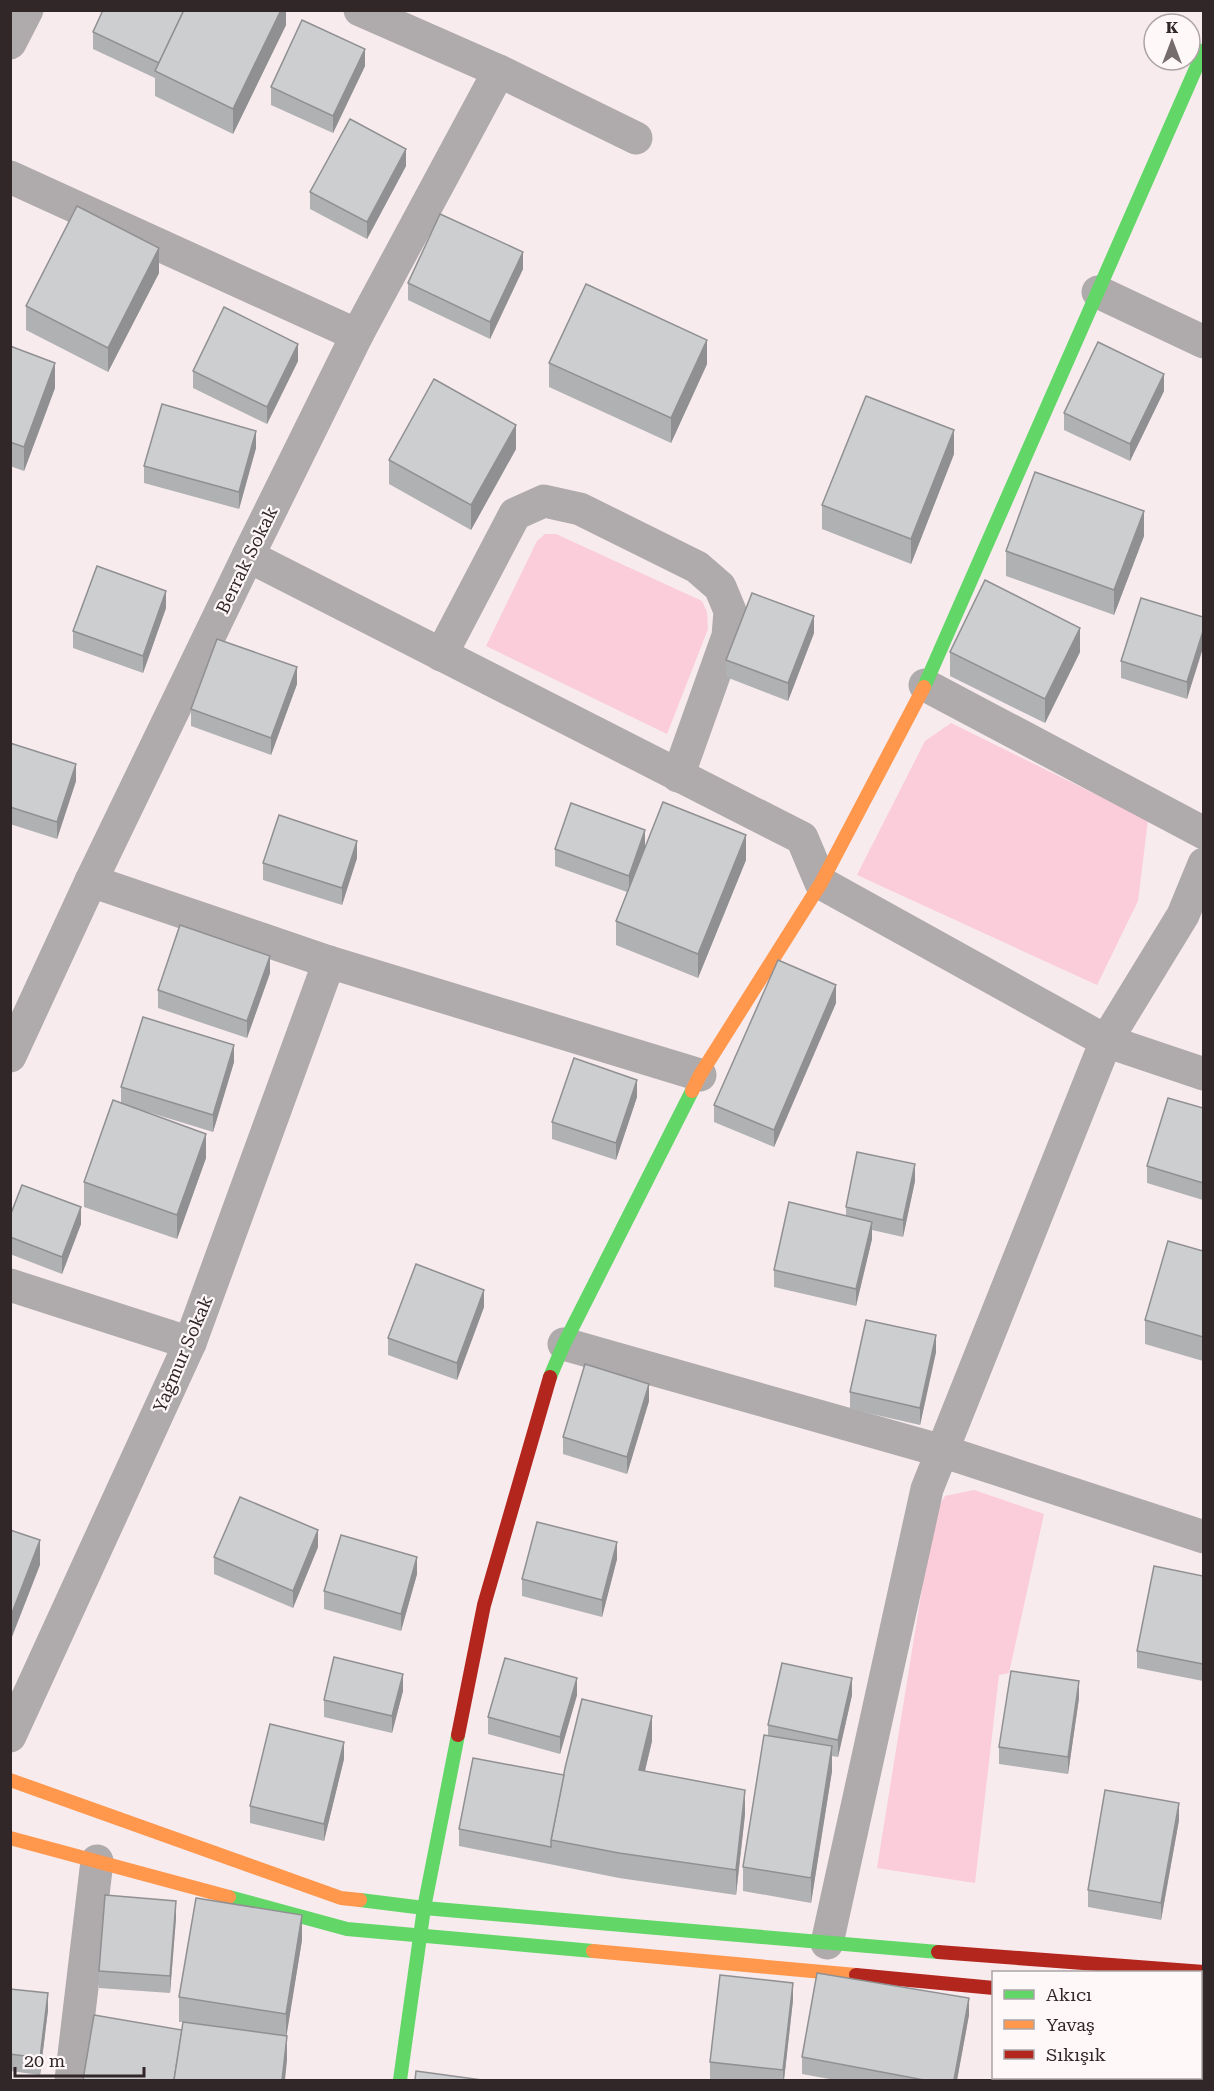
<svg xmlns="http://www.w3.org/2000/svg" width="1214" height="2091" viewBox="0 0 1214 2091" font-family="'Roboto Serif',serif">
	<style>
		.green { fill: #fbccd9 }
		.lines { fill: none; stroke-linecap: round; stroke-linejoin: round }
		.street { stroke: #afaaab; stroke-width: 33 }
		.fast { stroke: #63d668; stroke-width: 14 }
		.slow { stroke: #ff974d; stroke-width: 14 }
		.jam { stroke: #b3261e; stroke-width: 14 }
		.wall { fill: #b0b1b3 }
		.shaded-wall { fill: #909092 }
		.building { fill: #cdced0; stroke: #909092; stroke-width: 1.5 }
		.labels { text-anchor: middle; stroke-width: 4.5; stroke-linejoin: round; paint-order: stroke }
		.street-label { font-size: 18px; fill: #312729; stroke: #fef8f9 }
	</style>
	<rect width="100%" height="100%" fill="#f7ebee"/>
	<!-- green -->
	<g class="green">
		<path d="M545,534H556L702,601L707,612L708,629L667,734L486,646L537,541Z"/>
		<path d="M951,723L1148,820L1138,901L1097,985L857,875L925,741Z"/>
		<path d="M974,1490L1044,1514L1009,1673L999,1675L975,1883L877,1868L934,1514L945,1496Z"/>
	</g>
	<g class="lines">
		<!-- street -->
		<g class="street">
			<path d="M360,10L499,71L636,138"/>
			<path d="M10,43L27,10"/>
			<path d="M10,177L357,335"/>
			<path d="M1098,292L1204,342"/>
			<path d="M248,556L802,838L821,883L1106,1041L1204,1074"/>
			<path d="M441,655L515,514L544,501L580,509L697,567L720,587L730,611L728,636L678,776"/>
			<path d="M925,685L1204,833"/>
			<path d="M91,881L329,962L700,1075"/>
			<path d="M10,1056L91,881L248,556L357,335L499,71"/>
			<path d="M10,1285L190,1343"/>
			<path d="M564,1344L942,1451L1204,1537"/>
			<path d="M10,1736L190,1343L329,962"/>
			<path d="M827,1943L927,1489L1106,1041L1183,915L1204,864"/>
			<path d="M71,2080L97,1861"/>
		</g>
		<!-- fast -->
		<g class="fast">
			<path d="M924,687L1204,50"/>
			<path d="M550,1377L564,1344L692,1091"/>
			<path d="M229,1897L347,1929L593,1951"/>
			<path d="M360,1900L424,1908L938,1952"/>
			<path d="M1200,2007H1204"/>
			<path d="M400,2080L424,1908L458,1735"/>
		</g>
		<!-- slow -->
		<g class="slow">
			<path d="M692,1091L700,1075L821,883L924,687"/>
			<path d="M10,1780L341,1898L360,1900"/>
			<path d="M10,1838L229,1897"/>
			<path d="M593,1951L856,1975"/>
		</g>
		<!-- jam -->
		<g class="jam">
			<path d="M458,1735L484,1605L550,1377"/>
			<path d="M938,1952L1204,1972"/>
			<path d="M856,1975L994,1988"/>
		</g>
	</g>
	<!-- wall -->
	<g class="wall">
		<path d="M286,10V25L233,134L155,96V78L93,49V32Z"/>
		<path d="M365,66L333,133L271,105V87Z"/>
		<path d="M406,166L367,239L310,209V192Z"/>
		<path d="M523,269L490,339L408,300V283Z"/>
		<path d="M159,273L108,372L26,330V306Z"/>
		<path d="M10,346L55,388L24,471L10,466Z"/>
		<path d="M298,361L267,424L193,388V371Z"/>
		<path d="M549,363L707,364L671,443L549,387Z"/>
		<path d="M1164,391L1130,461L1064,430V413Z"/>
		<path d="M256,448L239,509L144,483V466Z"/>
		<path d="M516,449L471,530L389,484V460Z"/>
		<path d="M954,454L911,564L822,529V505Z"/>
		<path d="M1144,536L1114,615L1006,576V551Z"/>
		<path d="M166,608L143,673L73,648V631Z"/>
		<path d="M1203,617L1187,699L1121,678V661Z"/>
		<path d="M814,633L788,701L726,677V660Z"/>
		<path d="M950,652H1080L1045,723L950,676Z"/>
		<path d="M297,684L271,755L191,726V709Z"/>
		<path d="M10,743L76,781L57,839L10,824Z"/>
		<path d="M645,847L746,860L698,978L616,945V921L627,892L555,866V849Z"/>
		<path d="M357,858L342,905L263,880V863Z"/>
		<path d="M270,973L247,1038L158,1008V990Z"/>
		<path d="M836,1003L774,1147L714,1122V1105Z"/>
		<path d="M234,1062L213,1132L138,1109L206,1158L177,1239L84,1207V1182L121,1103V1087Z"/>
		<path d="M637,1097L616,1160L552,1139V1122Z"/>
		<path d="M1203,1108V1200L1147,1183V1166Z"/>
		<path d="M915,1181L903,1237L872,1230V1239L856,1306L774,1287V1270L846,1216V1207Z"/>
		<path d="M10,1216L81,1224L62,1274L10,1254Z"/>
		<path d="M1203,1251V1361L1145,1344V1320Z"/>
		<path d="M484,1307L457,1380L388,1355V1338Z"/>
		<path d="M936,1352L920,1425L850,1409V1392Z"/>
		<path d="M649,1401L627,1474L563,1454V1437Z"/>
		<path d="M318,1547L293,1608L214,1574V1557Z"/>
		<path d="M617,1559L602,1617L522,1596V1579Z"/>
		<path d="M417,1574L401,1631L324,1609V1591Z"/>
		<path d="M1203,1576V1681L1137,1668V1651Z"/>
		<path d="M403,1691L392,1733L324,1717V1700Z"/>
		<path d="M577,1695L560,1754L488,1734V1717Z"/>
		<path d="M852,1695L838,1757L832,1756V1771L811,1903L743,1891V1867L768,1736V1725Z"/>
		<path d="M1079,1698L1068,1774L999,1764V1747Z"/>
		<path d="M652,1741L645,1771L745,1814L736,1895L619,1878L459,1846V1829L564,1775Z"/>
		<path d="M344,1759L324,1841L250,1823V1806Z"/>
		<path d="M1179,1820L1161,1920L1088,1907V1890Z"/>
		<path d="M176,1918L170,1993L99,1988V1971Z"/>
		<path d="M302,1940L286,2036L287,2060L182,2030L183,2022H179V1997Z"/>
		<path d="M10,1989L48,2010L40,2075L10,2071Z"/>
		<path d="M793,2000L784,2080H723L710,2079V2062Z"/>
		<path d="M969,2015L957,2080H835L802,2074V2057Z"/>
	</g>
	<!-- shaded-wall -->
	<g class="shaded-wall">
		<path d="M281,10H286V25L233,134V109Z"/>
		<path d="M365,49V66L333,133V116Z"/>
		<path d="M406,149V166L367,239V222Z"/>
		<path d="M159,248V273L108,372V348Z"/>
		<path d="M523,252V269L490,339V322Z"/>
		<path d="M707,340V364L671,443V418Z"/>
		<path d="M298,344V361L267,424V407Z"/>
		<path d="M55,363V388L24,471V447Z"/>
		<path d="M1164,374V391L1130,461V444Z"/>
		<path d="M516,425V449L471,530V505Z"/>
		<path d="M954,430V454L911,564V539Z"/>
		<path d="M256,431V448L239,509V492Z"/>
		<path d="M1144,511V536L1114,615V590Z"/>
		<path d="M166,591V608L143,673V656Z"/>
		<path d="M814,616V633L788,701V683Z"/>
		<path d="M1080,628V652L1045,723V699Z"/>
		<path d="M1203,631V648L1187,699V682Z"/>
		<path d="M297,667V684L271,755V738Z"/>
		<path d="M76,764V781L57,839V822Z"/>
		<path d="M645,830V847L629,893V876Z"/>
		<path d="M746,835V860L698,978V954Z"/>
		<path d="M357,841V858L342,905V888Z"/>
		<path d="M270,956V973L247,1038V1021Z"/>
		<path d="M836,985V1003L774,1147V1130Z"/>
		<path d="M234,1045V1062L213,1132V1115Z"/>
		<path d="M637,1080V1097L616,1160V1143Z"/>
		<path d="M206,1134V1158L177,1239V1215Z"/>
		<path d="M915,1164V1181L903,1237V1220Z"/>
		<path d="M81,1207V1224L62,1274V1257Z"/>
		<path d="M872,1222V1239L856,1306V1289Z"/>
		<path d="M484,1290V1307L457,1380V1363Z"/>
		<path d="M936,1335V1352L920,1425V1408Z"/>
		<path d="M649,1384V1401L627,1474V1457Z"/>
		<path d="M318,1530V1547L293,1608V1591Z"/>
		<path d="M40,1540V1565L10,1642V1618Z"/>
		<path d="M617,1542V1559L602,1617V1600Z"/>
		<path d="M417,1557V1574L401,1631V1614Z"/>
		<path d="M403,1674V1691L392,1733V1716Z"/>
		<path d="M577,1678V1695L560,1754V1737Z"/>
		<path d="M852,1678V1695L838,1757V1740Z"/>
		<path d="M1079,1681V1698L1068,1774V1757Z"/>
		<path d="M652,1716V1741L639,1795V1770Z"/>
		<path d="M344,1742V1759L324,1841V1824Z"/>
		<path d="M832,1746V1771L811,1903V1878Z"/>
		<path d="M745,1790V1814L736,1895V1870Z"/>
		<path d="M1179,1803V1820L1161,1920V1903Z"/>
		<path d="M176,1901V1918L170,1993V1976Z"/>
		<path d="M302,1915V1940L286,2039V2014Z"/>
		<path d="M793,1983V2000L784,2080H783V2070Z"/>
		<path d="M48,1993V2010L40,2075V2058Z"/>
		<path d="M969,1998V2015L957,2080H954Z"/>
		<path d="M287,2036V2060L285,2080H282Z"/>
	</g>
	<!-- building -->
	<g class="building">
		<path d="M103,10H184L159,63L93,32Z"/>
		<path d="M184,10H281L233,109L155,71Z"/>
		<path d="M302,20L365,49L333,116L271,87Z"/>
		<path d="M350,119L406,149L367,222L310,192Z"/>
		<path d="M77,206L159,248L108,348L26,306Z"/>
		<path d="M440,214L523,252L490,322L408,283Z"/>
		<path d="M586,284L707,340L671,418L549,363Z"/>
		<path d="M224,307L298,344L267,407L193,371Z"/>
		<path d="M1098,342L1164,374L1130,444L1064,413Z"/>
		<path d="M10,346L55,363L24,447L10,442Z"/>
		<path d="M434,379L516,425L471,505L389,460Z"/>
		<path d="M866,396L954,430L911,539L822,505Z"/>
		<path d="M162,404L256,431L239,492L144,466Z"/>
		<path d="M1035,472L1144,511L1114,590L1006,551Z"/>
		<path d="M97,566L166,591L143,656L73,631Z"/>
		<path d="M985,580L1080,628L1045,699L950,652Z"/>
		<path d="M752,593L814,616L788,683L726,660Z"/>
		<path d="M1141,598L1203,617V631L1187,682L1121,661Z"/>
		<path d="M217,639L297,667L271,738L191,709Z"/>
		<path d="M10,743L76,764L57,822L10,807Z"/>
		<path d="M663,802L746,835L698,954L616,921Z"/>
		<path d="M571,803L645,830L629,876L555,849Z"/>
		<path d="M279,815L357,841L342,888L263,863Z"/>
		<path d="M180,925L270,956L247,1021L158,990Z"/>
		<path d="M778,960L836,985L774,1130L714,1105Z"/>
		<path d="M143,1017L234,1045L213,1115L121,1087Z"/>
		<path d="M574,1058L637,1080L616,1143L552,1122Z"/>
		<path d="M1168,1098L1203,1108V1183L1147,1166Z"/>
		<path d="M113,1100L206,1134L177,1215L84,1182Z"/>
		<path d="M857,1152L915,1164L903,1220L846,1207Z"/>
		<path d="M22,1185L81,1207L62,1257L10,1237V1216Z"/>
		<path d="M789,1202L872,1222L856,1289L774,1270Z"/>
		<path d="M1168,1241L1203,1251V1337L1145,1320Z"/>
		<path d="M416,1264L484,1290L457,1363L388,1338Z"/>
		<path d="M866,1320L936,1335L920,1408L850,1392Z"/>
		<path d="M585,1364L649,1384L627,1457L563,1437Z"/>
		<path d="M240,1497L318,1530L293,1591L214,1557Z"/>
		<path d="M537,1522L617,1542L602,1600L522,1579Z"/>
		<path d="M10,1530L40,1540L10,1618Z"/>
		<path d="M341,1535L417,1557L401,1614L324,1591Z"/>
		<path d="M1154,1566L1203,1576V1664L1137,1651Z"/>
		<path d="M334,1657L403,1674L392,1716L324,1700Z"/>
		<path d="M505,1658L577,1678L560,1737L488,1717Z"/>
		<path d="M782,1663L852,1678L838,1740L768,1725Z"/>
		<path d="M1011,1671L1079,1681L1068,1757L999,1747Z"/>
		<path d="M582,1699L652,1716L639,1770L745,1790L736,1870L619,1853L551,1840L565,1768Z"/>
		<path d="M270,1724L344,1742L324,1824L250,1806Z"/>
		<path d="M764,1735L832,1746L811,1878L743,1867Z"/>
		<path d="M473,1758L564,1775L551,1840V1847L459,1829Z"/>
		<path d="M1105,1790L1179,1803L1161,1903L1088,1890Z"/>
		<path d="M105,1895L176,1901L170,1976L99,1971Z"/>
		<path d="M196,1898L302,1915L286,2014L179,1997Z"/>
		<path d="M817,1973L969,1998L954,2080H924L802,2057Z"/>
		<path d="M720,1975L793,1983L783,2070L710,2062Z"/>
		<path d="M10,1989L48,1993L40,2058L10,2054Z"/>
		<path d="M94,2015L182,2030L174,2080H83Z"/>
		<path d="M183,2022L287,2036L282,2080H174Z"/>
		<path d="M416,2071L482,2080H415Z"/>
		<rect x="1092" y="2078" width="81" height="2"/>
	</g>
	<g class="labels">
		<!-- street labels -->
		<g class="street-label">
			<text transform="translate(247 560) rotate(-64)" y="6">Berrak Sokak</text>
			<text transform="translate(183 1354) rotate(-67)" y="6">Yağmur Sokak</text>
		</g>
	</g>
	<!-- border -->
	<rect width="1214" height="2091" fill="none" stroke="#312729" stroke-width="24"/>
	<!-- legend -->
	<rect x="992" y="1971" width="210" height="108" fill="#fef8f9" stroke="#aca4a6" stroke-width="1.5"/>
	<rect x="1004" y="1990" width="30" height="9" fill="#63d668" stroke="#aca4a6" stroke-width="1.5"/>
	<text x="1046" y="2001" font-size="18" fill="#312729">Akıcı</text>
	<rect x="1004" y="2020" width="30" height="9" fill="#ff974d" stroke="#aca4a6" stroke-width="1.5"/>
	<text x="1046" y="2031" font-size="18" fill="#312729">Yavaş</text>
	<rect x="1004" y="2050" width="30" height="9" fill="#b3261e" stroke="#aca4a6" stroke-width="1.5"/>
	<text x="1046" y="2061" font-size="18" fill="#312729">Sıkışık</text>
	<!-- north arrow -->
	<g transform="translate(1172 42)"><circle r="28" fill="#fef8f9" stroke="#aca4a6" stroke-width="1.5"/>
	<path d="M0-4.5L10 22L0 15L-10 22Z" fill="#766c6e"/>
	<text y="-9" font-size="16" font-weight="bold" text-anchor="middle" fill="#312729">K</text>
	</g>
	<!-- scale -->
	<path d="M15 2067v9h129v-9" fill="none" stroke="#312729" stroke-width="3"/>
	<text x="24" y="2067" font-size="18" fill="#312729" stroke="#fef8f9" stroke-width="4.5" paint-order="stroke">20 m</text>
</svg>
